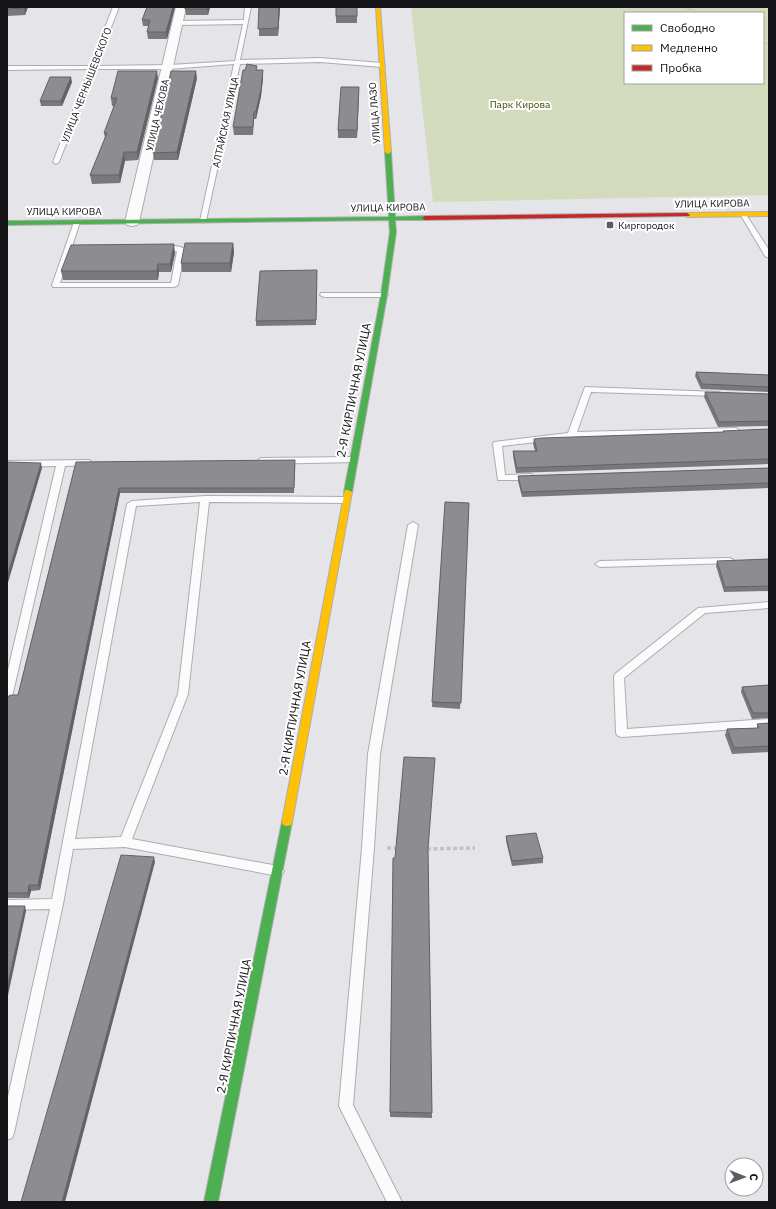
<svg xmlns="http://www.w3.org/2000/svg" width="776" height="1209" viewBox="0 0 776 1209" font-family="'IBM Plex Sans',sans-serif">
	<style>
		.green { fill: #d2dbbb; fill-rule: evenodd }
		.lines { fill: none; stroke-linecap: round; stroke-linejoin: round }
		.lane-casing { stroke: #adadb0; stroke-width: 2 }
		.street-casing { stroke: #adadb0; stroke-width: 2 }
		.fast-casing { stroke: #adadb0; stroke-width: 2 }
		.slow-casing { stroke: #adadb0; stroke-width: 2 }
		.jam-casing { stroke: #adadb0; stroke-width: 2 }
		.path-far1 { stroke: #c2c2c4; stroke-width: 1.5; stroke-dasharray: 1.5 1; stroke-linecap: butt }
		.path { stroke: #c2c2c4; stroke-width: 3.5; stroke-dasharray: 4 2.5; stroke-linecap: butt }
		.lane { fill: #fbfbfc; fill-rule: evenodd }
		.street { fill: #fbfbfc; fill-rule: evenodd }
		.fast { fill: #4caf50; fill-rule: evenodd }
		.slow { fill: #ffc107; fill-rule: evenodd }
		.jam { fill: #c62828; fill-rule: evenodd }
		.wall { fill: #79797d }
		.shaded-wall { fill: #636366 }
		.building { fill: #8d8d91; stroke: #636366 }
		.poi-dot { fill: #5d5d61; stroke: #fff; stroke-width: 1.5 }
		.labels { text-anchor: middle; stroke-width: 4; stroke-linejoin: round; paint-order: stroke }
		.far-street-label { font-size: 10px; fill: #151518; stroke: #fff }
		.far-park-label { font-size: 10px; fill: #3d4900; stroke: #fff }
		.far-poi-label { font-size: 10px; fill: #151518; stroke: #fff; text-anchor: start }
		.street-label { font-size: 12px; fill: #151518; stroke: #fff }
	</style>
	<rect width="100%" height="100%" fill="#e4e4e9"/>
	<!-- green -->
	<path class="green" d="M411,7H769V195L433,202ZM625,13H763V83H625Z"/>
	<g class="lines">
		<!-- lane casing -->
		<g class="lane-casing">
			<g id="lane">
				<path d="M113,7H119L96,66L169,65L235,61L243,24L178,25L175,23L178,21L244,20L245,7H251L240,60L320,58L382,63L385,65L382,67L320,62L240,64L206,221L203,223L200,221L234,64L169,69H95L59,162L56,164L53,162L89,69L7,70V66H90Z"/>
				<path d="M741,213H745L769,250V258L765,256L740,214Z"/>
				<path d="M77,220L80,222L60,283H171L177,251H162L158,249C164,245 179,245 185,249L178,285L174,287H53L52,285L74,222Z"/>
				<path d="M321,293H384L388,295L384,297H324L320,295Z"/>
				<path d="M585,387L719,392L723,394L719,396L591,392L577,432L736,428L740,431L736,434L572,438L502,446L505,475L531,474L535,477L531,480H498L493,444L494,442L568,433Z"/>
				<path d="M353,457L356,458L357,460L356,462L261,464L257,461L261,458Z"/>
				<path d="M89,460L93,463L92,465L65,466L12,697L11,700L7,701V674L56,466L7,467V461Z"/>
				<path d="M205,496L345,497L350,500L345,503L209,502L188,694L132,839L278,866L282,868L284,871L282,874L278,876L125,847L73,849L63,904L14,1133L12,1138L7,1140V1101L50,909L7,910V900L52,899L127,504L132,501ZM200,502L178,694L121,837L75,839L136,506Z"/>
				<path d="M413,522L418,525L380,754L374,848L353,1105L402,1202H387L339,1106L362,848L368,754L408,525Z"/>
				<path d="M729,558L732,559L734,561L732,563L600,567L595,564L600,561Z"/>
				<path d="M769,602V608L705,613L624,678L627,729L769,719V727L622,737L618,736L616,733L614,677L615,674L698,608Z"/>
			</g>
		</g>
		<!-- street casing -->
		<g class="street-casing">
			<path id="street" d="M176,7H186L139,222L137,225L132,226L127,225L125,222Z"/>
		</g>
		<!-- fast casing -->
		<g class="fast-casing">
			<g id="fast">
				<path d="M388,150L391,152L395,217L425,216L428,218L425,220H395L396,232L387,295L352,492L348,494L344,492L381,295L390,232L389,220L7,225V221L389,217L385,152Z"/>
				<path d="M287,818L291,819L292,822L218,1202H204L282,822L283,819Z"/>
			</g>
		</g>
		<!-- slow casing -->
		<g class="slow-casing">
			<g id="slow">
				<path d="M376,7H380L391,152L388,154L385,152Z"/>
				<path d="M769,212V216L687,217L684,215L687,213Z"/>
				<path d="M345,490H348L352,492L292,822L291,825L287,826L283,825L282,822Z"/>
			</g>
		</g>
		<!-- jam casing -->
		<g class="jam-casing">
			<path id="jam" d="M687,213L690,215L689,216L425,220L422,218L425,216Z"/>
		</g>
		<!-- path-far1 -->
		<g class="path-far1">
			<path d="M664,7H690"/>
			<path d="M687,8L698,13"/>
			<path d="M763,42L769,44"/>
		</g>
		<!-- path -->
		<g class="path">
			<path d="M387,848H398"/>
			<path d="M427,849L475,848"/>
		</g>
		<!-- lane -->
		<use href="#lane" class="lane"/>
		<!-- street -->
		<use href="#street" class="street"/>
		<!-- fast -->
		<use href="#fast" class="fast"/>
		<!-- slow -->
		<use href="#slow" class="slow"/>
		<!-- jam -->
		<use href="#jam" class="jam"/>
	</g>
	<!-- wall -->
	<g class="wall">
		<path d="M7,7H28L25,15L7,16Z"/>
		<path d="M147,7H175L167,39H148L147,32L149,26H143L142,20Z"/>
		<path d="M210,7L208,15H186L185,9Z"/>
		<path d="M259,7H280L278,36H259Z"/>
		<path d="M357,7V23H336V16Z"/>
		<path d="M257,70L263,78L261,96L256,119H254L253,135H234L233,127Z"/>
		<path d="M158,78L138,160L125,161L120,183L92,184L90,175L105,138L104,133L114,106H112L111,98Z"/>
		<path d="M197,78L178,160H154L153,153Z"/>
		<path d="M72,82L62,106H41L40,101Z"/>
		<path d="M359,87L357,138H338V130Z"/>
		<path d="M233,243L234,252L231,272H182L181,263Z"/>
		<path d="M175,253L171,272H159L158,280H63L61,271Z"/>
		<path d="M317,275L316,325L256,326V321Z"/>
		<path d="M696,372L769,375V392L701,389L695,376Z"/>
		<path d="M705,392L769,394V426L718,427L704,397Z"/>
		<path d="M769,429V464L516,473L513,456V451H535L533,444L534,439L723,432V431Z"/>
		<path d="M76,462L295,465L294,493H120L40,890L31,891L29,898H7V697L18,695Z"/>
		<path d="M769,468V488L522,497L518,481V476Z"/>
		<path d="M445,502L469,503L460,709L432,707Z"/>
		<path d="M769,559V591L724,592L716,566L717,561Z"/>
		<path d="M769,685V718L752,719L741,692L742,687Z"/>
		<path d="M769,723V752L732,754L725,735L727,729L757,728V724Z"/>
		<path d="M506,836L543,858V863L512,866L506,841Z"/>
		<path d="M428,851L432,1118L390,1117L393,858Z"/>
	</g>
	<!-- shaded-wall -->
	<g class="shaded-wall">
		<path d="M24,7H28L25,15L24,8Z"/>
		<path d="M173,7H175L167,39L166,32Z"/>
		<path d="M208,7H210L208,15L207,9Z"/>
		<path d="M279,7H280L278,36V28Z"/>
		<path d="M263,70V78L261,96L256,119V111Z"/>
		<path d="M157,71L158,78L138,160L137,152Z"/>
		<path d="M196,71L197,78L178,160L177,152Z"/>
		<path d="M71,77L72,82L62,106L61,101Z"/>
		<path d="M359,87V95L357,138V130Z"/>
		<path d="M124,152L125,161L120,183L119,175Z"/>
		<path d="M233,243L234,252L231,272L230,263Z"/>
		<path d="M174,244L175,253L171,272L170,264Z"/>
		<path d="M158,264L159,272L158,280L157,271Z"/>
		<path d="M41,463L42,468L7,586V577Z"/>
		<path d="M119,488L120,493L40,890L38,885Z"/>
		<path d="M154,857L155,862L65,1202H62Z"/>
		<path d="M29,885L31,891L29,898L28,893Z"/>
		<path d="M25,906L26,911L7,1000V988Z"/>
	</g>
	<!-- building -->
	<g class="building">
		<path d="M7,7H24V8L7,9Z"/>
		<path d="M147,7H173L166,32H147L150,20H142Z"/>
		<path d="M185,7H208L207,9H185Z"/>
		<path d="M259,7H279L278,28L258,29Z"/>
		<rect x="336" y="7" width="21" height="9"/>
		<path d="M247,64L257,66L256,70H263L261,89L256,111L254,112L253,127H233L243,70H245Z"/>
		<path d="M118,71H157L137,152H124L119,175H90L107,133H104L117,98H111Z"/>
		<path d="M171,71H196L177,152L153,153Z"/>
		<path d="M50,77H71L61,101H40Z"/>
		<path d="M341,87H359L357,130H338Z"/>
		<path d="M185,243H233L230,263H181Z"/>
		<path d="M174,244L170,264H158L157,271H61L71,245Z"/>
		<path d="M317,270L316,320L256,321L260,271Z"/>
		<path d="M696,372L769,375V387L702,384Z"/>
		<path d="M705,392L769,394V421L719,422Z"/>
		<path d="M769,429V459L517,468L513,451H537L534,439L542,438L724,432L723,431Z"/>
		<path d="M295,460L294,488H119L38,885H29L28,893H7V697L11,695H18L76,462Z"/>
		<path d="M7,462L41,463L7,577Z"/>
		<path d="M769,468V483L522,492L518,476Z"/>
		<path d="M445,502L469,503L461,703L432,702Z"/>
		<path d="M769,559V586L725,587L717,561Z"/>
		<path d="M769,685V713H753L742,687Z"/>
		<path d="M769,723V746L734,748L727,729L759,728L757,724Z"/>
		<path d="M404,757L435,758L428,849L432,1113L390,1112L393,858H395Z"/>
		<path d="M536,833L543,858L512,861L506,836Z"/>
		<path d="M121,855L154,857L62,1202H21Z"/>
		<path d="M7,906H25L7,988Z"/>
	</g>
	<!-- markers -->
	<rect class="poi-dot" x="606" y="221" width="8" height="8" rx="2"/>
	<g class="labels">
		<!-- far-street labels -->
		<g class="far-street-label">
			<text transform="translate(86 85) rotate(-69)" y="4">УЛИЦА ЧЕРНЫШЕВСКОГО</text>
			<text transform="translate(374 113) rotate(-94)" y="4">УЛИЦА ЛАЗО</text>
			<text transform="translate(157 115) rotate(-77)" y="4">УЛИЦА ЧЕХОВА</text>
			<text transform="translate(225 122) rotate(-78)" y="4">АЛТАЙСКАЯ УЛИЦА</text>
			<text transform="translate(712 203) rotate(-1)" y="4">УЛИЦА КИРОВА</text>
			<text transform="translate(388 207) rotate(-1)" y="4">УЛИЦА КИРОВА</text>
			<text x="64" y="215">УЛИЦА КИРОВА</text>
		</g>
		<!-- far-park labels -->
		<g class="far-park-label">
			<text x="520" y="108">Парк Кирова</text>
		</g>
		<!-- far-poi labels -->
		<g class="far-poi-label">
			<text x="618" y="229">Киргородок</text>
		</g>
		<!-- street labels -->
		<g class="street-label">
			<text transform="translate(354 390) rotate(-79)" y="4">2-Я КИРПИЧНАЯ УЛИЦА</text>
			<text transform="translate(295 708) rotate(-80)" y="4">2-Я КИРПИЧНАЯ УЛИЦА</text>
			<text transform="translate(234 1026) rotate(-79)" y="4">2-Я КИРПИЧНАЯ УЛИЦА</text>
		</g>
	</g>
	<!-- border -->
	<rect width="776" height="1209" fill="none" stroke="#151518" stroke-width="16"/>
	<!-- legend -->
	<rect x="624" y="12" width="140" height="72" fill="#ffffff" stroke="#a1a1a3"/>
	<rect x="632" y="25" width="20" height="6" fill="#4caf50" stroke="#a1a1a3"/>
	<text x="660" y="32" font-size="12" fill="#151518">Свободно</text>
	<rect x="632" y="45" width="20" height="6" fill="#ffc107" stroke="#a1a1a3"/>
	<text x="660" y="52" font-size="12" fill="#151518">Медленно</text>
	<rect x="632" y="65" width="20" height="6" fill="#c62828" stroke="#a1a1a3"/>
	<text x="660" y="72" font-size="12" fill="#151518">Пробка</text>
	<!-- north arrow -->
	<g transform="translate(744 1177) rotate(91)"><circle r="19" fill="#ffffff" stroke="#a1a1a3"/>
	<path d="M0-3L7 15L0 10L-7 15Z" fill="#5d5d61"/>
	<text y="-6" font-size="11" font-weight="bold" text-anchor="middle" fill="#151518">С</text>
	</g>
</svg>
